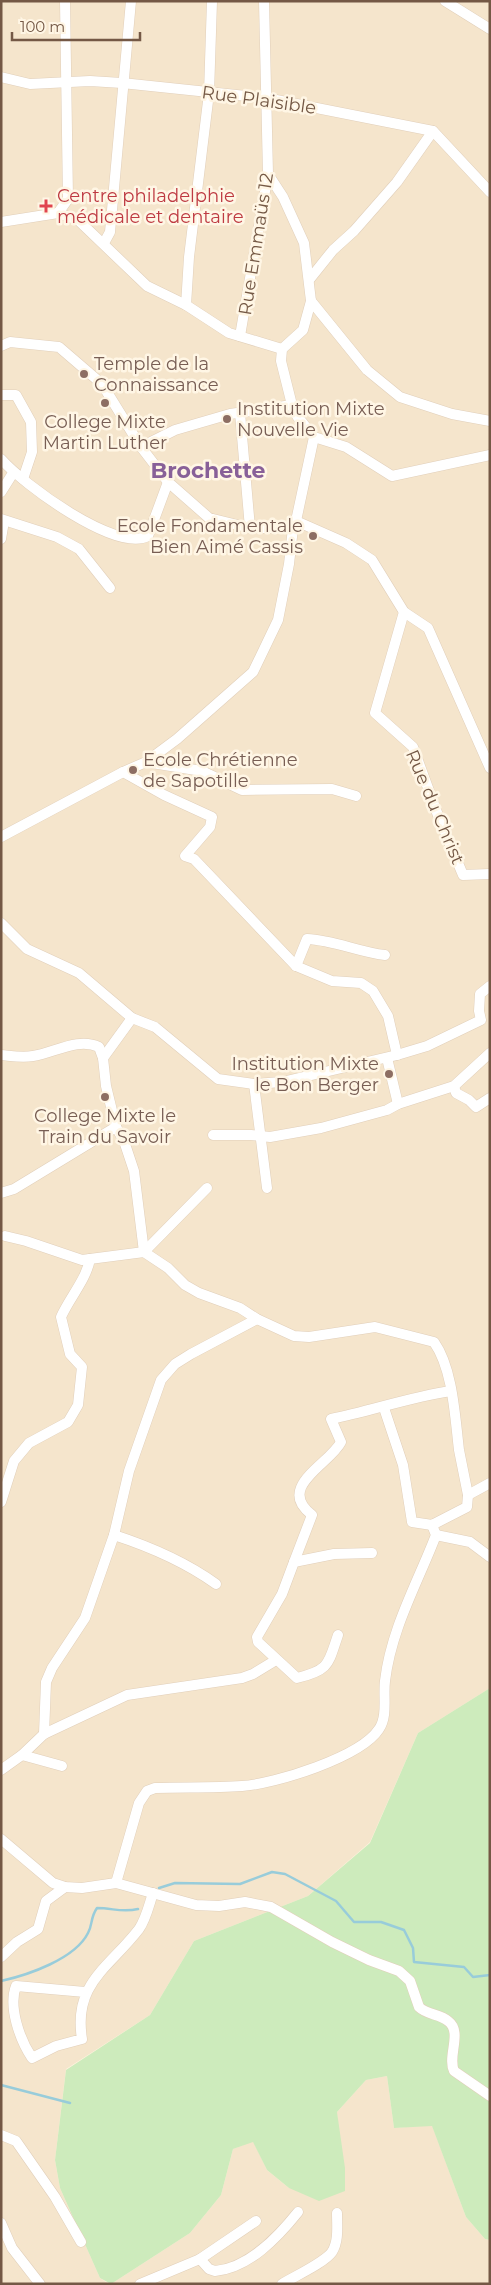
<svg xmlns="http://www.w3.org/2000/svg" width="491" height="2285" viewBox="0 0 491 2285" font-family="Montserrat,sans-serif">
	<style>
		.residential { fill: #f5e5cc }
		.green { fill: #cdebbc }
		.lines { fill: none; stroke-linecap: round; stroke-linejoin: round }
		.stream { stroke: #98ccda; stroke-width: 2.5 }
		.minor-casing { stroke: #e1cfba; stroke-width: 11 }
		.minor { stroke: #fff; stroke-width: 10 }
		.health-dot { fill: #e0444e; stroke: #fff6e5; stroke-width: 2 }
		.education-dot { fill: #8d6e63; stroke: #fff6e5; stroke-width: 2 }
		.labels { text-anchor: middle; stroke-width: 5; stroke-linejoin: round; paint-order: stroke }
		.street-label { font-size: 18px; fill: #745845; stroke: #fff6e5 }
		.health-label { font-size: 18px; fill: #be3a42; stroke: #fff6e5; text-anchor: start }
		.education-label { font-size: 18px; fill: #785e54; stroke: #fff6e5; text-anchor: start }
		.district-label { font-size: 22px; font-weight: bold; fill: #886098; stroke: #fff6e5 }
	</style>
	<rect width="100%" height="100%" fill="#fdf3de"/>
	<!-- residential -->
	<g class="residential">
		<path d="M1,1H490V1688L418,1733L370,1842L308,1896L194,1941L150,2015L66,2069L55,2160L60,2188L100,2278L109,2284H1Z"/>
		<path d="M387,2076L394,2128L432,2125L466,2217L485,2239L490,2240V2284H111L190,2233L221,2195L233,2149L253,2141L267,2170L289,2188L338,2132L337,2112L366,2080Z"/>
	</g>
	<!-- green -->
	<path class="green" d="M490,1688V2240L485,2239L466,2217L432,2126L394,2128L387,2076L366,2080L337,2112L345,2168V2191L319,2201L289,2188L267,2170L253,2142L233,2149L221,2195L190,2233L111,2284L100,2278L60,2188L55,2160L66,2070L150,2015L194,1941L308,1896L370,1843L418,1733Z"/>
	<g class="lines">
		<!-- stream -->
		<g class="stream">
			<path d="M159,1888L175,1883L240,1884L272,1872L285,1874L336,1901L354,1922H381L404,1930L413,1948L414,1962L464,1967L473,1977L490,1975"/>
			<path d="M1,1981C28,1975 75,1959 88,1933C93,1924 90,1918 97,1908C113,1908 122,1913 138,1909"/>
			<path d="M1,2085L70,2103"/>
		</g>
		<!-- minor casing -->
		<g class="minor-casing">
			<g id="minor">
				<path d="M445,1L490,29"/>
				<path d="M1,77L30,84L90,81L122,83L266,98L433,131L490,192"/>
				<path d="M268,174L283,197L304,243L311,301L303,330L282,349L281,361L292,405L297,416L314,437"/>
				<path d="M58,213L68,199L65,1"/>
				<path d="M1,222L58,213L78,220L147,286L186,305L229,333L282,349"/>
				<path d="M104,243L110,232L131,1"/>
				<path d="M309,280L333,250L354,231L397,182L433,131"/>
				<path d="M311,301L367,370L400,397L452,414L490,421"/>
				<path d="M186,305L189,257L209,93L212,1"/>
				<path d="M240,336L268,174L264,1"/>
				<path d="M1,346L10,342L59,347L102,384L141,447L168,482L209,518L250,528H293"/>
				<path d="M1,395H16L31,422L32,452L23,479"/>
				<path d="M240,413L250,528"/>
				<path d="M314,437L346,447L392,476L490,455"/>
				<path d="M141,447L175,430L230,414L292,405"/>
				<path d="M1,459C23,484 116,553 148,536L168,482"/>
				<path d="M1,492L13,473"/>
				<path d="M1,519L57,537L79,549L110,588"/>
				<path d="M296,521L346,543L372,560L404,612L428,628L490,768"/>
				<path d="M1,539L4,521"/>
				<path d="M404,612L375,713L413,747L439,818L463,875L490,874"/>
				<path d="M146,762L202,771L242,790L332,789L356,796"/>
				<path d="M123,772L164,795L212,817L210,827L185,856L194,859L296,966L332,981L361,983L373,991L388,1016L397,1055"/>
				<path d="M1,837L123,772L146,762L177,739L253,672L278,620L289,564L293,528L296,521L314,437"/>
				<path d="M1,923L27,949L79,973L132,1018L155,1027L218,1079L254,1084L282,1082L397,1055L427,1046L481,1020L479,1011L480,994L490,986"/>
				<path d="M296,966L307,939C334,940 358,952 385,955"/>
				<path d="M1,1055C12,1056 22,1058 33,1056C54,1053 78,1037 99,1047L103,1058L106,1086L116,1127L124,1141L134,1171L144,1252L168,1268L185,1285L199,1293L240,1308L257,1319L294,1336L309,1337L375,1327L434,1342C453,1369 455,1417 459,1450C462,1465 465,1480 468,1495L467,1507L432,1525L412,1522L403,1465L384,1408"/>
				<path d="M103,1058L132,1018"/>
				<path d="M387,1058L398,1104"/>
				<path d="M254,1084L267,1188"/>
				<path d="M454,1086L456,1093L469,1100L476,1107L490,1098"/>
				<path d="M213,1135H251L270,1137L321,1128L387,1110L398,1104L454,1086L490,1053"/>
				<path d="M1,1193L14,1189L116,1127"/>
				<path d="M5,1236L26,1241L82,1260L144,1252L207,1188"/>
				<path d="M468,1495L490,1483"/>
				<path d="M1,1502L14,1461L29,1443L68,1422L78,1405L82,1367L70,1354L61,1317C70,1297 86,1280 90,1259"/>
				<path d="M114,1535C151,1547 184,1561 216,1584"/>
				<path d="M436,1535L470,1542L490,1557"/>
				<path d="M294,1562L312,1515C275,1487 330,1464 341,1442L331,1419C371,1411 410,1397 451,1391"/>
				<path d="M338,1635C328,1664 330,1670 297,1678L258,1642L257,1637L282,1594L294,1562L334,1554L372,1553"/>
				<path d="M44,1734L46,1682L52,1668L85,1618L114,1535L129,1471L161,1380L175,1364L191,1354L257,1319"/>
				<path d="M22,1755L62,1766"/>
				<path d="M1,1770L22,1755L44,1734L127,1695L242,1678L253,1674L276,1660"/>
				<path d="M1,1839L53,1883L65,1887L82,1888L116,1883L196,1905L219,1906L245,1902L271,1907L332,1942L369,1960L399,1971L410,1981L419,2007C427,2015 440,2014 448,2021C463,2032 447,2056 454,2071L490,2096"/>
				<path d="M116,1883L139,1803L147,1791L155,1788C184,1787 213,1788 242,1786C275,1784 361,1757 379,1729C388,1716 383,1696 385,1681C391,1629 418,1582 436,1535L432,1525"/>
				<path d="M1,1957L17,1942L38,1929L46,1901L65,1887"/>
				<path d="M85,1992L16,1986C8,2007 20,2040 32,2058L56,2046L82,2039C73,1983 109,1968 139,1929C146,1919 149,1905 153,1893"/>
				<path d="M1,2135L16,2141L55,2197L81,2242"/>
				<path d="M1,2223L12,2248L40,2284"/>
				<path d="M200,2259L209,2269L215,2271C249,2268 278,2237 298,2212"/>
				<path d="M140,2284L200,2259L256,2221"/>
				<path d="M282,2284C295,2276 324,2263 332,2252C339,2241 337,2226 337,2213"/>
			</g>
		</g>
		<!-- minor -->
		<use href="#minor" class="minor"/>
	</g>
	<!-- markers -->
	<path class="health-dot" d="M43.5 198.5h5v5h5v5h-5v5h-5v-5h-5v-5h5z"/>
	<g class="education-dot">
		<circle cx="84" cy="374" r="5"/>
		<circle cx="105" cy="403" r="5"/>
		<circle cx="227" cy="419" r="5"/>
		<circle cx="313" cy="536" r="5"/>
		<circle cx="133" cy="770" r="5"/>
		<circle cx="389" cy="1074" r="5"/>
		<circle cx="105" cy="1097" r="5"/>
	</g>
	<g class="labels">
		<!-- street labels -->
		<g class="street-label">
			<text transform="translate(259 100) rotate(8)" y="6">Rue Plaisible</text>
			<text transform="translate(256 244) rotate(-81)" y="6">Rue Emmaüs 12</text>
			<text transform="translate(435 807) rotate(67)" y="6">Rue du Christ</text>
		</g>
		<!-- health labels -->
		<g class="health-label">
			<text x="57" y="202">Centre philadelphie<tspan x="57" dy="21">médicale et dentaire</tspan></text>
		</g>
		<!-- education labels -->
		<g class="education-label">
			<text x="94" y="370">Temple de la<tspan x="94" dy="21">Connaissance</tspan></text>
			<text x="237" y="415">Institution Mixte<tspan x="237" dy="21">Nouvelle Vie</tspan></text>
			<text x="105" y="428" text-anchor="middle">College Mixte<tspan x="105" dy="21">Martin Luther</tspan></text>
			<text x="303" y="532" text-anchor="end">Ecole Fondamentale<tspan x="303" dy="21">Bien Aimé Cassis</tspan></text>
			<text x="143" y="766">Ecole Chrétienne<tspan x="143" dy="21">de Sapotille</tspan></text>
			<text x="379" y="1070" text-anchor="end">Institution Mixte<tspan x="379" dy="21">le Bon Berger</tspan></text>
			<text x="105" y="1122" text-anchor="middle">College Mixte le<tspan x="105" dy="21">Train du Savoir</tspan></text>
		</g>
		<!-- district labels -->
		<g class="district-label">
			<text x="208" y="478">Brochette</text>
		</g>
	</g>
	<!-- border -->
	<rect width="491" height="2285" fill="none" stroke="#745845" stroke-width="5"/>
	<!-- scale -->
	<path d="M12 32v8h128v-8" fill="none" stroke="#745845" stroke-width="2.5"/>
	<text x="20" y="32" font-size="15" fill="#745845" stroke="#fff6e5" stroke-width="4" paint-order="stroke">100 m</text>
</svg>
